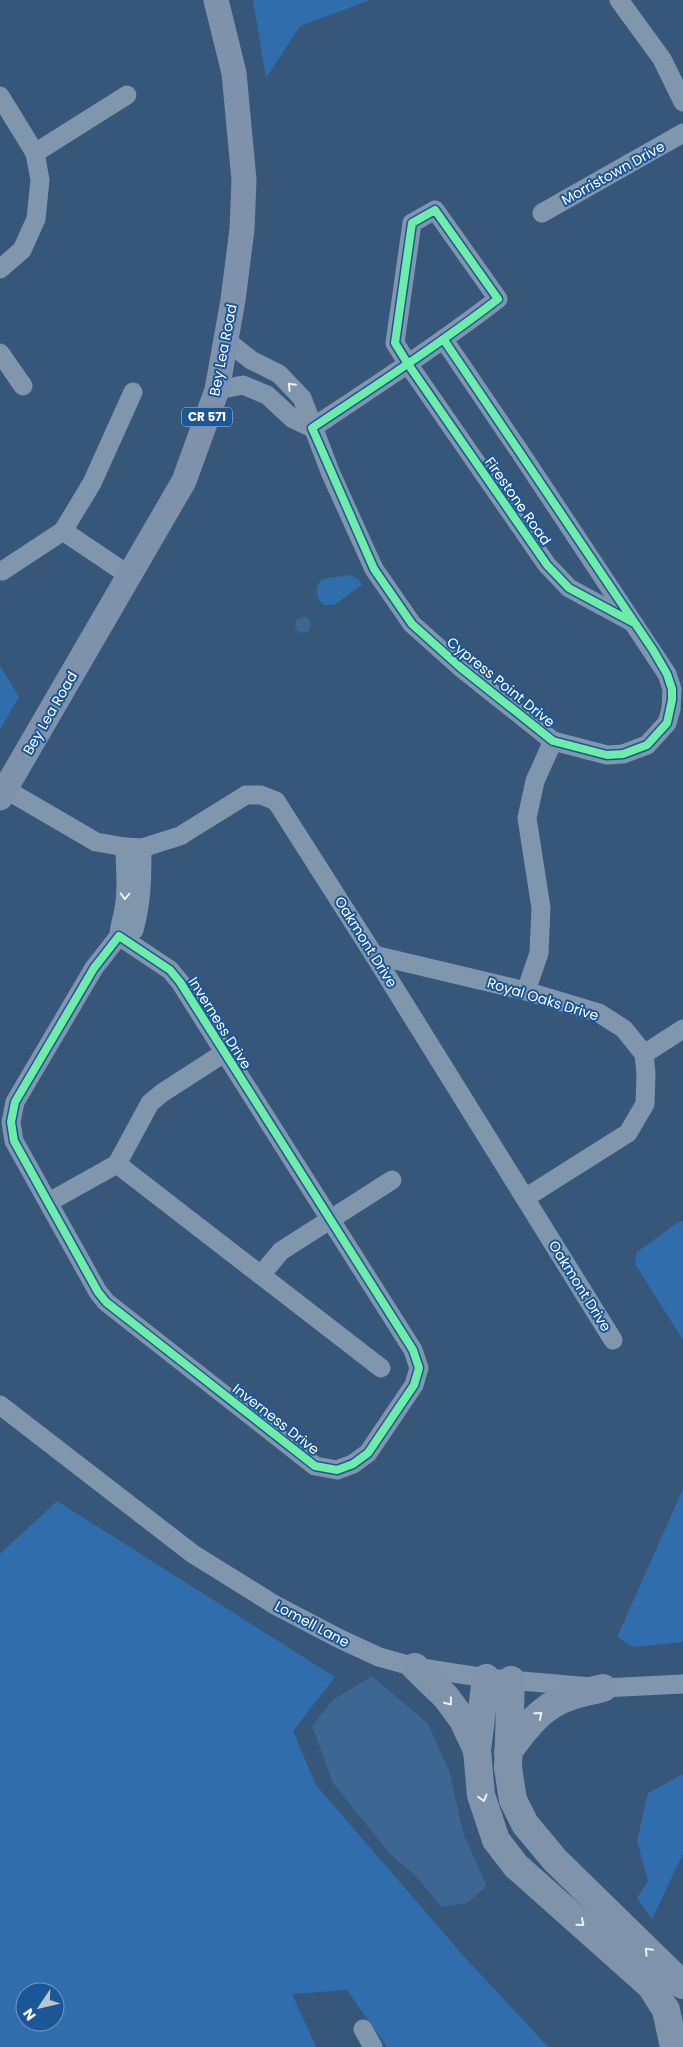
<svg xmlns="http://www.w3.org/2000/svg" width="683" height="2047" viewBox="0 0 683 2047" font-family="Poppins,sans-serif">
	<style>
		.green { fill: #306dac; fill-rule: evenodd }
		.water { fill: #3d6693 }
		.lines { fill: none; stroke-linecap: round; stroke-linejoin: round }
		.minor { stroke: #8096ad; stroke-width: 19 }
		.major { stroke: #7e93ab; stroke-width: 25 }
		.highway { stroke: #7f94ab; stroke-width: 28 }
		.cycleway-casing { stroke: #1b5696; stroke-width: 11 }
		.cycleway { stroke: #6deda7; stroke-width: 8 }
		.oneway { stroke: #eceff3 }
		.oneway2 { stroke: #eceff2 }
		.labels { text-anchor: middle; stroke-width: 4; stroke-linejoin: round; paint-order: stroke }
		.shield { fill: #1b5696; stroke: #bbcce0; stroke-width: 1 }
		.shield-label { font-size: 12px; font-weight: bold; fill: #fff }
		.street-label { font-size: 14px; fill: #fff; stroke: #1b5696 }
	</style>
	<rect width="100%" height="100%" fill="#37577a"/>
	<!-- green -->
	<g class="green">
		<path d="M253,0H370L300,26L266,78Z"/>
		<path d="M350,575L358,579L362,585L334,605H324C315,598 314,587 322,579Z"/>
		<path d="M0,666L19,697L0,729Z"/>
		<path d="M683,1221V1340L635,1264L637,1252L677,1223Z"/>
		<path d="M683,1489V1642L634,1647L617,1637Z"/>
		<path d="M57,1501L335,1677L293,1731L316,1785L460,1952L548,2047H387L347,1990L292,1994L316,2047H0V1554ZM25,1992H55V2022H25Z"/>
		<path d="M683,1774V1854L652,1919L637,1898L648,1881L637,1841L648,1793Z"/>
	</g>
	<!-- water -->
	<g class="water">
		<circle cx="303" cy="625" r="8"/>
		<path d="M372,1676L427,1723L449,1770L464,1836L487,1886L467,1903L442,1907L415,1875L390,1854L333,1783L312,1726L334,1699Z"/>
	</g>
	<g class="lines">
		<!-- minor -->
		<g class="minor">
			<path d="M619,0L662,59L683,102"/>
			<path d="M0,96L35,153L40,180L36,219L22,250L0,269"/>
			<path d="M35,153L127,95"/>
			<path d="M542,213L683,133"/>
			<path d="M227,341L251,360L279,374L302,398L331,474L374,569L412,624L460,667L553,741L607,755L623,754L647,745L667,723L671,709L672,689L667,674L520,452L444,340"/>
			<path d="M0,353L23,386"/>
			<path d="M217,390L243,385L267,395L293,419L312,428"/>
			<path d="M312,428C375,386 438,345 498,299L435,210L412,223L395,343L408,364L547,565L569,588L630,621"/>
			<path d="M2,571L63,531"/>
			<path d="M130,576L63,531L92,483L133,392"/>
			<path d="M5,789L96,842L125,847L142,848L180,836L246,795H261L276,801L374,955L613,1340"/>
			<path d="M125,847C125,867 128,889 124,908C123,919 119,925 119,936L134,930C142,902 142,876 142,848"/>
			<path d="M119,936L170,970L180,982L413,1350L419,1368L414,1385L368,1453L353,1464L337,1470L315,1466L106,1302L98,1292L14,1141L11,1122L15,1102L94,968Z"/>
			<path d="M374,955L526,991L599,1013L624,1029L644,1054L646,1074L645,1104L628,1133L525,1198"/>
			<path d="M526,991L539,953L541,908L527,818L535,781L553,741"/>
			<path d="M644,1054L683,1029"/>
			<path d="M117,1164L381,1368"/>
			<path d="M49,1202L117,1164L150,1103L162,1093L224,1053"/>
			<path d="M261,1275L281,1251L392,1180"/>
			<path d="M0,1405L193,1554L275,1605L340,1639L379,1657L415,1667L486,1678L603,1688L683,1684"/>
			<path d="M363,2029L373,2047"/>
		</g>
		<!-- major -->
		<path class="major" d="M0,798L184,481L217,390L233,300L242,229L244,180L234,73L216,0"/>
		<!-- highway -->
		<g class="highway">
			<path d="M415,1667L446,1697L463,1720L477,1750"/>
			<path d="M486,1678L477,1750L481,1795L496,1840L516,1866L651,1986L666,2010L674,2047"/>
			<path d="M511,1680L508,1768L513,1800L525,1824L555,1860L683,1985"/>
			<path d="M508,1752C524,1730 541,1706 569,1697C580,1693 592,1691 603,1688"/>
		</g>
		<!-- cycleway casing -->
		<g class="cycleway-casing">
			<g id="cycleway">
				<path d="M444,340L653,650L667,674L672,689V700L667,723L647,745L623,754L607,755L553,741L460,667L412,624L374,569L312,428C375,386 438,345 498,299L435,210L412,223L395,343L408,364L547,565L569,588L634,623"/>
				<path d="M119,936L170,970L180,982L413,1350L419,1368L414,1385L368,1453L353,1464L337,1470L315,1466L106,1302L98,1292L14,1141L11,1122L15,1102L94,968Z"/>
			</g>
		</g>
		<!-- cycleway -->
		<use href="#cycleway" class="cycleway"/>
	</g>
	<!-- one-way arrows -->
	<defs><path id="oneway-chevron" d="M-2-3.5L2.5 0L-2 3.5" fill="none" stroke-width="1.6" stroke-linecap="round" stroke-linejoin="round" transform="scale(1.25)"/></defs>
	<g class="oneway">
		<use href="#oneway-chevron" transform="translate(291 386) rotate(-134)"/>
		<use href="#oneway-chevron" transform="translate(125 896) rotate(92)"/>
	</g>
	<g class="oneway2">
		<use href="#oneway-chevron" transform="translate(449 1702) rotate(52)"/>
		<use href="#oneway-chevron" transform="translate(539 1715) rotate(-40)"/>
		<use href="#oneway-chevron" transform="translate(483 1798) rotate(75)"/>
		<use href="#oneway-chevron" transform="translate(581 1923) rotate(41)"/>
		<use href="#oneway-chevron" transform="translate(648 1951) rotate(-134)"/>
	</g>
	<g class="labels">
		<!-- shield labels -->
		<rect class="shield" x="182" y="407.5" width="50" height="19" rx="4"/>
		<g class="shield-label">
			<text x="207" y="421">CR 571</text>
		</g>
		<!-- street labels -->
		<g class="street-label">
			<text transform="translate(613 173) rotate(-29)" y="5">Morristown Drive</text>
			<text transform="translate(223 350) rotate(-79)" y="5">Bey Lea Road</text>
			<text transform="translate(518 501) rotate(55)" y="5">Firestone Road</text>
			<text transform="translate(501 682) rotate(39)" y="5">Cypress Point Drive</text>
			<text transform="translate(50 713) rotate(-60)" y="5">Bey Lea Road</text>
			<text transform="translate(366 942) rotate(58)" y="5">Oakmont Drive</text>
			<text transform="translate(543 999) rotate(17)" y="5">Royal Oaks Drive</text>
			<text transform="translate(220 1023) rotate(58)" y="5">Inverness Drive</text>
			<text transform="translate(580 1286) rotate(58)" y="5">Oakmont Drive</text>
			<text transform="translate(276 1419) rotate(38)" y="5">Inverness Drive</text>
			<text transform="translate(312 1624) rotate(28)" y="5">Lomell Lane</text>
		</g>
	</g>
	<!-- north arrow -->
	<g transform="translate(40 2007) rotate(235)"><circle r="24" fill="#1b5696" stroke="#769ac0"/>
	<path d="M0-4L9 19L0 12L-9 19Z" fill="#b9c4d0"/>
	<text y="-8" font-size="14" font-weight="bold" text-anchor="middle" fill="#ffffff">N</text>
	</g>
</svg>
